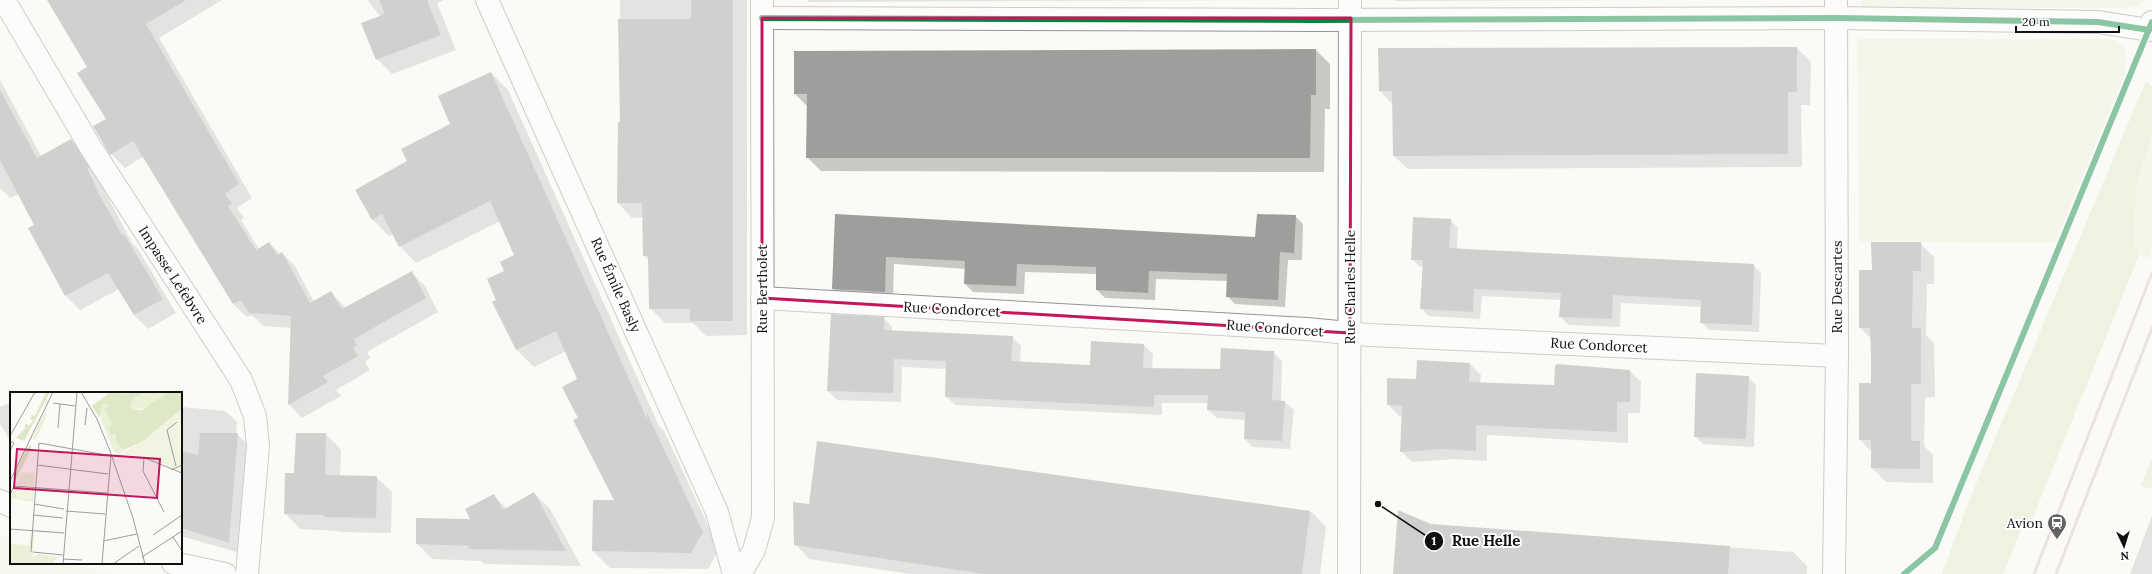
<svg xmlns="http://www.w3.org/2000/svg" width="2152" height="574" viewBox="0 0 2152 574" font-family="Lora,serif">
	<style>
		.green { fill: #eaf1d8 }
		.forest { fill: #dce8c6 }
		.pitch { fill: #f2f4e1 }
		.shadow { fill: #0003 }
		.building { fill: #a09e9c }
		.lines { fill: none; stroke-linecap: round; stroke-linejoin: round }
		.minor-casing { stroke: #969594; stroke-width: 24 }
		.minor { stroke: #fffefe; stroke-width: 22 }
		.rail { stroke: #d8c6c9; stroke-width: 3 }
		.cycleway-casing { stroke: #fff; stroke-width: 8 }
		.cycleway { stroke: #00873e; stroke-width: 6 }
		.marked { fill: none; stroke: #c2185b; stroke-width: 3; stroke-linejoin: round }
		.labels { text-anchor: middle; stroke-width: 4; stroke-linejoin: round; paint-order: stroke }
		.street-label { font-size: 14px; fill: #101010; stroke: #fff }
		.poi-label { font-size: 14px; fill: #101010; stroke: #fff; text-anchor: end }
		.inset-road { fill: none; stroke: #9e9c9b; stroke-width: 1 }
		.view { fill: #c2185b; fill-opacity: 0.15; stroke: #c2185b; stroke-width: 2 }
		.inset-edge { fill: none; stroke: #101010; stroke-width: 2 }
		.leader { fill: none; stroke: #101010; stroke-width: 1.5 }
		.callout-dot { fill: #101010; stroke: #fff; stroke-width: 1.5 }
		.mark-label { font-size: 12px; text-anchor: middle; font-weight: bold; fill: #fff }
		.callout-label { font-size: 15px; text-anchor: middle; font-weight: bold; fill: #101010; stroke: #fff; stroke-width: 4; stroke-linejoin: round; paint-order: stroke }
	</style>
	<rect width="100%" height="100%" fill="#fcfaf7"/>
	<!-- green -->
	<g class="green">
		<path d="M1861,0H2146L2139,6L2125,8H1861Z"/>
		<path d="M1857,39H2114C2130,49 2127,57 2125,73L2055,243L1859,242Z"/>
		<path d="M2152,134V250L2149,258L2139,255L2133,241L2137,182Z"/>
	</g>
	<!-- forest -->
	<g class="forest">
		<path d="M2146,81L2152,86V134L2137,182L2133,240L2139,255L2031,522L2025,520L2003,574H1942L1970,498Z"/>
		<path d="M2152,458V489L2141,486Z"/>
	</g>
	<!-- pitch -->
	<path class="pitch" d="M0,534L11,538V563H74L113,574H0Z"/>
	<!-- shadow -->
	<g class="shadow">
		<path d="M48,0H222L159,38L252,198L237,208L244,218L241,220L259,249L269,243L280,254L282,253L295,266L314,302L330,292L346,308L411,272L425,286L438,312L367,352L370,358L365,362L370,370L336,390L341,396L302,418L289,404L292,328L264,326L252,315L247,317L233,304L144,156L125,168L111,154L108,119L89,68Z"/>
		<path d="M367,0H444L437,3L456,50L392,74L377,59L381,17Z"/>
		<path d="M620,0H747V335L706,336L693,323H665L650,308L649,261L644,256V217L632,218L618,203L621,123Z"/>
		<path d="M807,0H1278L809,2Z"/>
		<path d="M1395,0H1626L1396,1Z"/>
		<path d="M1797,48L1811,62L1810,105H1801L1802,167L1408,169L1394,156L1393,105L1380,91Z"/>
		<path d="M1316,50L1330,64V109H1325L1324,172L821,171L807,157L808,107L795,94Z"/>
		<path d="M491,73L508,90L659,426L664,431L719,549L708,569L610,568L593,551L616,501L579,418V380L566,351L534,367L517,350L493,303L497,300L505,272L516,255L500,221L416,263L400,246L393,234L389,236L372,219L408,162L451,124Z"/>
		<path d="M0,80L41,156L71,140L85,154L132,243L138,249L176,313L148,329L134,315L119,289L80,310L66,296L29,229L36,225L19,194L10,198L0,188Z"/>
		<path d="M836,216L1256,238L1295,216L1303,224L1302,260H1288L1285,307L1235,304L1227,296L1228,281L1156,279L1155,300L1105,298L1097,290V274L1025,272L1024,294L973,292L965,284L966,269L894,264L893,300L841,297L833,289Z"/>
		<path d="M1450,220L1458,228L1457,249L1753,265L1761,273L1759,332L1709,330L1701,322L1702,307L1621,303L1620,327L1569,325L1560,317L1561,300L1482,296L1480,319L1429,316L1421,308L1424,267H1420L1412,259Z"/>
		<path d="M1920,243L1934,257V284H1927L1926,335L1934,343L1935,397L1925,398L1924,446L1933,455V483L1886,482L1872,468V452L1860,440L1872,384V339L1860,328L1873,271Z"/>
		<path d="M884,318L892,327V331L1012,337L1021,346L1020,363L1091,366L1144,345L1153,354L1152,369L1221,370L1273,352L1282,361L1281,402H1285L1294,410L1290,449L1253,447L1245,439L1246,420L1217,418L1208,410V403H1162V415L955,405L946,396L947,369L902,367L901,402L837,400L828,391Z"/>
		<path d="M1470,364L1481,375L1480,383L1555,386L1630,371L1641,382L1640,413H1628V443L1487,435V461L1455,459L1412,462L1401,451L1402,416H1399L1388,404L1417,380Z"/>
		<path d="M1748,377L1756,385L1754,447L1703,444L1695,436Z"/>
		<path d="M11,402V442L0,424V407Z"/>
		<path d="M181,407L225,411L237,422L236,434L249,445L240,553L181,536Z"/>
		<path d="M326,434L341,450L340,476L376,477L392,492L391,533L340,532L338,531L300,529L285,513Z"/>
		<path d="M818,442L1312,512L1326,527L1320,574H911L809,559L795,544L810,505Z"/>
		<path d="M534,493L550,509L581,566L485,564L481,561L433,559L417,544L472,520L494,496L507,509Z"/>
		<path d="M2152,516V574H2130Z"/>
		<path d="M1431,525L1793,552L1807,566V574H1394Z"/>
	</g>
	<!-- building -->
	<g class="building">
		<path d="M47,0H186L146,24L239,184L225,194L232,204L228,206L256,250L269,242L277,255L282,252L310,303L331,291L342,309L412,271L426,298L354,339L357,345L353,348L358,356L323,376L328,382L288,405L291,316L249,313L241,300L233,304L133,141L110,155L93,126L106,119L77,73L87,67Z"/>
		<path d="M379,0H427L441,35L376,60L361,23L385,14Z"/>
		<path d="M691,0H733V321H690V309H649L648,256H643L642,203H617L618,122H620L618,19H691Z"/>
		<path d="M1797,47V92H1788V154L1393,156L1392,91H1379L1378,48Z"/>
		<path d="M1316,49V95H1311L1310,158H806L807,94H794V51Z"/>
		<path d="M491,72L647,419V413L703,532L691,553L592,551L593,500H614L573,420L578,418L562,387L577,379L556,331L516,350L492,302L496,300L487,279L504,271L500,262L514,255L490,201L399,247L382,214L372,220L355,190L407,161L401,149L450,124L438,96Z"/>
		<path d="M0,90L37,158L71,139L89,167L87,168L99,194L122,235L124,234L163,299L134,315L108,273L65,296L28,228L34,225L0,160Z"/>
		<path d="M835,214L1255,237L1257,214L1296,215L1294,253L1280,252L1278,300L1226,297L1227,274L1149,271L1148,293L1096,290V267L1017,264L1016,286L964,284L965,261L886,257L885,292L832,289Z"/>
		<path d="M1413,217L1451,219L1449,248L1754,264L1752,325L1700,323L1701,300L1613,295L1612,319L1559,317L1561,293L1474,289L1473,312L1420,309L1423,260H1411Z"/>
		<path d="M1871,242H1921V271H1913L1912,328H1921V384H1911V441H1920V469L1871,468V440H1859V383H1871V356L1870,328H1859V270H1872Z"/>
		<path d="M831,314L884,317V330L1013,336L1011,361L1090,365L1091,341L1144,344L1143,368L1220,369L1221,348L1274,351L1272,400L1285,401L1282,441L1244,439L1245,412L1207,410L1208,395H1154V407L945,397L946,361L894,359L893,393L827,391Z"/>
		<path d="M1417,360L1470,363L1469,382L1554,385L1555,366L1557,364L1630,370V402H1617V432L1476,425V451L1443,449L1400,452L1402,406L1387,405V378L1416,379Z"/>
		<path d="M1696,373L1749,376L1746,439L1694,437Z"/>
		<path d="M200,433H238L229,543L181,528V451L198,455Z"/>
		<path d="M296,433H326L325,475L377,476L376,518L324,517L323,515L284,514L285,473H294Z"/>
		<path d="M817,441L1310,511L1302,574H984L794,545L793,502L809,504Z"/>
		<path d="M534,492L566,551L468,549L469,546L416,544V518L470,519L465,509L494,494L503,510Z"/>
		<path d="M1398,510L1431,524L1730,546L1728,574H1393Z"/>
	</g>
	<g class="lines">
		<!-- minor casing -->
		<g class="minor-casing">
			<g id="minor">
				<path d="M4,0L91,148L241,380L255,416L258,446L247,574"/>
				<path d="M487,0L717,512L734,574"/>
				<path d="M762,18L1312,20L1836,18L2098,22L2149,30L2152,22"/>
				<path d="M762,298L1307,329L1369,335L1837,356"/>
				<path d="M0,501L11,506"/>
				<path d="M173,563L225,574"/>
				<path d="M740,574L754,550L763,518L762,0"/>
				<path d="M1349,574L1350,0"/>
				<path d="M1834,574L1837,356L1836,0"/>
			</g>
		</g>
		<!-- minor -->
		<use href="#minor" class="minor"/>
		<!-- rail -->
		<g class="rail">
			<path d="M2034,574L2152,273"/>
			<path d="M2056,574L2152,328"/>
		</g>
		<!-- cycleway casing -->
		<g class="cycleway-casing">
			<g id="cycleway">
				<path d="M762,18L1312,20L1836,18L2098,22L2149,30"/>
				<path d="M1904,574L1935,548L2152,22"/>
			</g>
		</g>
		<!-- cycleway -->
		<use href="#cycleway" class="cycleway"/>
	</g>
	<!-- marked area -->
	<path d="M0 0H2152V574H0ZM762,18H1351L1350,333L762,298Z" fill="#fcfaf7" fill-opacity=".55" fill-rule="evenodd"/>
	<path class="marked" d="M762,18H1351L1350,333L762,298Z"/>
	<!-- icons -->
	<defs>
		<g id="station-pin" transform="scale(1)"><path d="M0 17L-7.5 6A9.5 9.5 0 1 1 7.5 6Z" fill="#636261" stroke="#fff"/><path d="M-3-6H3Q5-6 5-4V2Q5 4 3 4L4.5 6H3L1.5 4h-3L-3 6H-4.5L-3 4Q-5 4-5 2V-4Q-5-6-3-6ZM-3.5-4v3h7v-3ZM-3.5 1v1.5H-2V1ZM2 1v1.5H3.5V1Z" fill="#fff"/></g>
	</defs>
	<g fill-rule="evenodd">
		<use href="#station-pin" x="2057" y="523"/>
	</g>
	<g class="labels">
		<!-- street labels -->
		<g class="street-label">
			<text transform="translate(173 275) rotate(57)" y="5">Impasse Lefebvre</text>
			<text transform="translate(616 285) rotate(66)" y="5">Rue Émile Basly</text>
			<text transform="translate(1350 287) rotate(-90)" y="5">Rue Charles Helle</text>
			<text transform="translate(1837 287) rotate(-90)" y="5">Rue Descartes</text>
			<text transform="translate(762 289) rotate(-90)" y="5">Rue Bertholet</text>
			<text transform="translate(952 309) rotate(3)" y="5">Rue Condorcet</text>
			<text transform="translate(1275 328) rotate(4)" y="5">Rue Condorcet</text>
			<text transform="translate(1599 345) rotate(3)" y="5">Rue Condorcet</text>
		</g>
		<!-- poi labels -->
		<g class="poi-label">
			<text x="2043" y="528">Avion</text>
		</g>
	</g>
	<!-- overview -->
	<g transform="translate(10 392)">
		<rect width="172" height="172" fill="#fcfaf7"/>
		<path d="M101,0H115L114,58L110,62L104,60L90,24L82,14ZM135,0H159L138,15L123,18L120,14L123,7ZM34,21L37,23L25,49L23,45ZM12,80L25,81L24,94L6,93ZM5,95L24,96L23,110L0,106ZM21,141H24L23,165L29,162L49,165L41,172H0V149L2,152L19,153Z" fill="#eaf1d8"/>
		<path d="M36,0H40L14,49L6,46L15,36V32L20,33L23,28L20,27L22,23L25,24ZM101,0L110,2L135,0L123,7L120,14L123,18H132L159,0H172V17L133,49L114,58L106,50V42L100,43L99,36L103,32L95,18L99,12H92L89,25L82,14ZM19,53L22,55L5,90L6,79Z" fill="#dce8c6"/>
		<path d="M172,17V80L137,65L110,62L133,49ZM7,97L22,98V108L6,106Z" fill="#f2f4e1"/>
		<path class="inset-road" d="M71,0L87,27L100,59L123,126L135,172M43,11L65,14M75,33L77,16M48,36L50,12M0,44L25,0M0,49L4,51L0,59M134,66L133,79L154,120M27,73L98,82M166,74L157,38L167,30M161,78L172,73M0,89L43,0M0,103L4,94L97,101M24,112L54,117M56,119L95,122M23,123L53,126M0,137L54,141M143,143L172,123M163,145L172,159M93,149L127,142M21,160L29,51L96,63L135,66L172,81M23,160L53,163M132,165L172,139M53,167L72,168M53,172L67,0M92,172L101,63M103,172L129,154"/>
		<path class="view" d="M7,57L150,67L147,106L4,96Z"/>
		<rect width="172" height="172" class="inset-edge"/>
	</g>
	<!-- callouts -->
	<path class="leader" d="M1378 504L1434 541"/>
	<g class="callout-dot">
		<circle cx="1378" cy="504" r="4"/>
		<circle cx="1434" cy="541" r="10"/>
	</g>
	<g class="mark-label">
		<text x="1434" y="545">1</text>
	</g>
	<g class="callout-label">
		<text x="1486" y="546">Rue Helle</text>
	</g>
	<!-- north arrow -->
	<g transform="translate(2124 546) rotate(176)" stroke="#ffffff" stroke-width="3" paint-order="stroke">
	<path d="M0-3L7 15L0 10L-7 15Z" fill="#101010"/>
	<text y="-6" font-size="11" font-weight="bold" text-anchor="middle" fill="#101010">N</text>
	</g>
	<!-- scale -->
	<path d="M2016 26v6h103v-6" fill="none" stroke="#101010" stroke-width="2"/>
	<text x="2022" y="26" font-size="12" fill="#101010" stroke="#ffffff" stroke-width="3" paint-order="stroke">20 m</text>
</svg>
